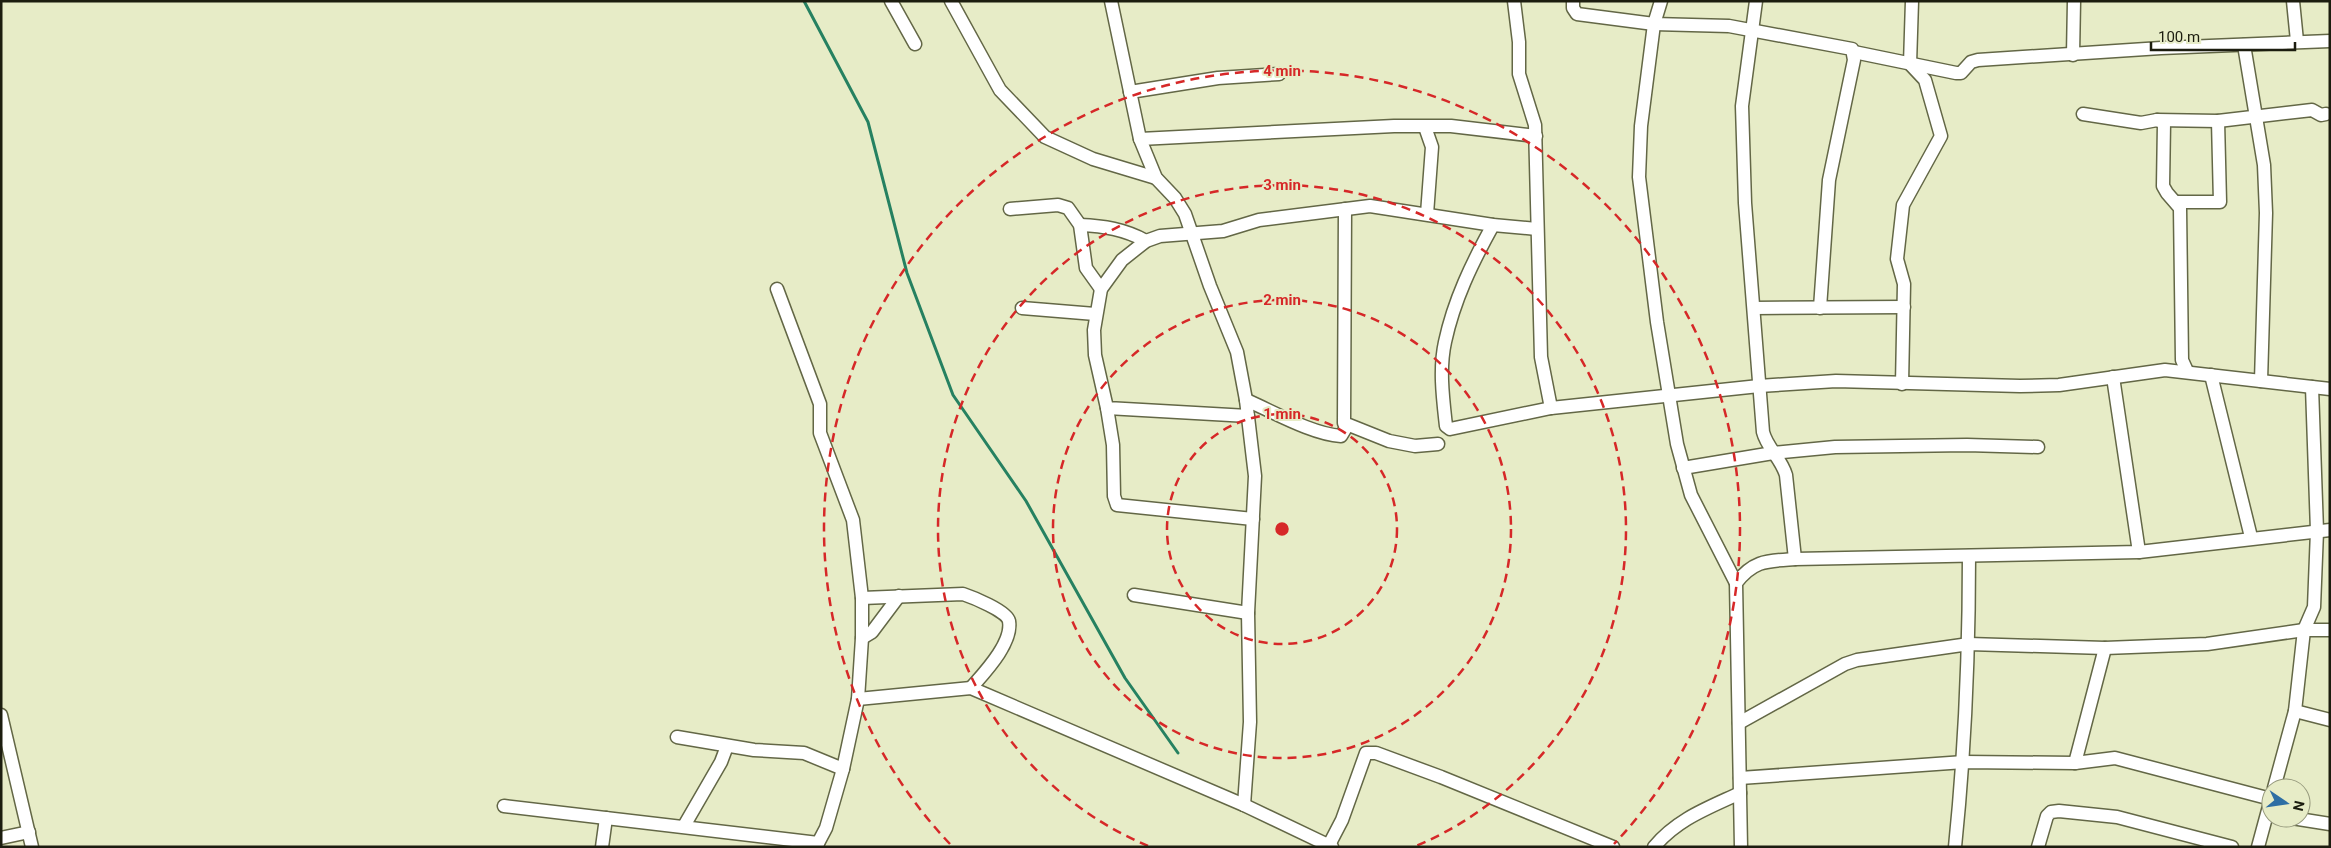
<svg xmlns="http://www.w3.org/2000/svg" width="2331" height="848" viewBox="0 0 2331 848" font-family="Roboto,sans-serif">
	<style>
		.lines { fill: none; stroke-linecap: round; stroke-linejoin: round }
		.stream { stroke: #268161; stroke-width: 3 }
		.minor-casing { stroke: #636746; stroke-width: 15 }
		.minor { stroke: #fff; stroke-width: 12 }
		.ring { fill: none; stroke: #d62828; stroke-width: 2.5; stroke-dasharray: 9 6 }
		.centre { fill: #d62828; stroke: #e7ecc7; stroke-width: 2.5 }
		.ring-label { font-size: 15px; text-anchor: middle; font-weight: bold; fill: #d62828; stroke: #e7ecc7; stroke-width: 4; stroke-linejoin: round; paint-order: stroke }
	</style>
	<rect width="100%" height="100%" fill="#e7ecc7"/>
	<g class="lines">
		<!-- stream -->
		<path class="stream" d="M804,1L868,122L907,273L953,395L1026,501L1125,678L1178,753"/>
		<!-- minor casing -->
		<g class="minor-casing">
			<g id="minor">
				<path d="M891,1L915,44"/>
				<path d="M951,1L1000,90L1045,137L1093,159L1156,178"/>
				<path d="M1111,1L1140,139L1156,178L1175,198L1185,214L1210,286L1237,352L1246,400L1255,476L1248,613L1250,722L1244,805"/>
				<path d="M1514,1L1519,42V74L1535,125L1541,357L1551,408"/>
				<path d="M1573,1V8L1577,14L1654,24L1729,26L1852,49L1854,60L1829,180L1820,308"/>
				<path d="M1661,1L1654,24L1641,126L1639,177L1657,322L1677,444L1691,495L1736,583"/>
				<path d="M1756,1L1742,106L1745,203L1763,432C1767,448 1781,458 1786,475L1795,559"/>
				<path d="M2293,1L2297,41"/>
				<path d="M2244,45L2264,165L2266,213L2261,381"/>
				<path d="M1854,52L1956,73H1961L1971,62L1978,60L2161,48L2330,41"/>
				<path d="M2073,55L2074,1"/>
				<path d="M1130,92L1218,78L1279,74"/>
				<path d="M2083,114L2141,123L2157,120L2164,123L2163,186L2167,193L2180,208L2182,360L2187,371"/>
				<path d="M2157,120L2218,121L2312,110L2321,115L2326,114"/>
				<path d="M1425,127L1432,147L1427,214"/>
				<path d="M1140,139L1394,126H1451L1536,136"/>
				<path d="M2177,202H2220L2218,121"/>
				<path d="M1010,209L1058,205L1068,208L1080,225L1086,268L1101,289"/>
				<path d="M1345,209L1344,423L1389,441L1415,446L1438,444"/>
				<path d="M1080,225C1104,226 1124,229 1146,241"/>
				<path d="M1493,225C1472,263 1454,300 1445,342C1439,369 1443,399 1446,426L1450,429L1551,408L1759,386L1836,381L2020,386L2059,385L2165,370L2330,389"/>
				<path d="M777,289L820,404V433L853,520L862,598V638L858,699L843,769"/>
				<path d="M1022,308L1095,314"/>
				<path d="M1754,308L1904,307"/>
				<path d="M2211,375L2251,537"/>
				<path d="M2113,377L2139,552"/>
				<path d="M1902,384L1904,284L1897,259L1903,205L1941,136L1925,80L1910,64L1912,1"/>
				<path d="M1246,400C1274,412 1312,434 1341,436L1347,426"/>
				<path d="M1107,408L1113,445L1114,496L1117,505L1253,519"/>
				<path d="M1248,416L1107,408L1095,355L1094,330L1101,289L1122,260L1146,241L1160,236L1223,231L1259,220L1370,206L1493,225L1537,229"/>
				<path d="M1683,468L1773,453L1835,447L1967,445L2038,447"/>
				<path d="M1134,595L1248,613"/>
				<path d="M862,598L963,594C972,597 1007,611 1009,621C1013,643 984,673 971,688"/>
				<path d="M862,638L872,632L899,596"/>
				<path d="M858,699L971,688L1244,805L1332,847"/>
				<path d="M2295,711L2330,720"/>
				<path d="M1,715L32,847"/>
				<path d="M1739,723L1845,664L1857,660L1969,644L2105,648L2207,644L2304,630H2330"/>
				<path d="M677,737L754,750L804,753L843,769L826,828L816,847"/>
				<path d="M2075,763L2105,648"/>
				<path d="M1740,778L1964,762L2075,763L2115,758L2271,799"/>
				<path d="M2274,788L2295,711L2304,630L2314,607L2317,531L2312,387"/>
				<path d="M504,806L818,843"/>
				<path d="M2292,818L2330,824"/>
				<path d="M684,826L721,762L727,746"/>
				<path d="M1,838L29,832"/>
				<path d="M1329,845L1342,820L1366,753H1376L1441,777L1613,847"/>
				<path d="M602,847L606,818"/>
				<path d="M1654,847C1677,819 1708,808 1740,793"/>
				<path d="M1741,847L1736,583C1754,560 1767,561 1795,559L2139,552L2330,530"/>
				<path d="M1955,847C1965,750 1969,653 1969,556"/>
				<path d="M2038,847L2047,816L2051,812L2059,811L2117,817L2232,847"/>
				<path d="M2258,847L2271,799"/>
			</g>
		</g>
		<!-- minor -->
		<use href="#minor" class="minor"/>
	</g>
	<!-- distance rings -->
	<g class="ring">
		<circle cx="1282" cy="529" r="115"/>
		<circle cx="1282" cy="529" r="229"/>
		<path d="M1148 846A344 344 0 1 1 1416 846"/>
		<path d="M950 844A458 458 0 1 1 1614 844"/>
	</g>
	<circle cx="1282" cy="529" r="8" class="centre"/>
	<g class="ring-label">
		<text x="1282" y="76">4 min</text>
		<text x="1282" y="190">3 min</text>
		<text x="1282" y="305">2 min</text>
		<text x="1282" y="419">1 min</text>
	</g>
	<!-- border -->
	<rect width="2331" height="848" fill="none" stroke="#1c1d0f" stroke-width="5"/>
	<!-- north arrow -->
	<g transform="translate(2286 803) rotate(103)"><circle r="24" fill="#e7ecc7" stroke="#96997d"/>
	<path d="M0-4L9 19L0 12L-9 19Z" fill="#2e6ea4"/>
	<text y="-8" font-size="14" font-weight="bold" text-anchor="middle" fill="#1c1d0f">N</text>
	</g>
	<!-- scale -->
	<path d="M2151 42v8h144v-8" fill="none" stroke="#1c1d0f" stroke-width="2.5"/>
	<text x="2158" y="42" font-size="15" fill="#1c1d0f" stroke="#e7ecc7" stroke-width="4" paint-order="stroke">100 m</text>
</svg>
